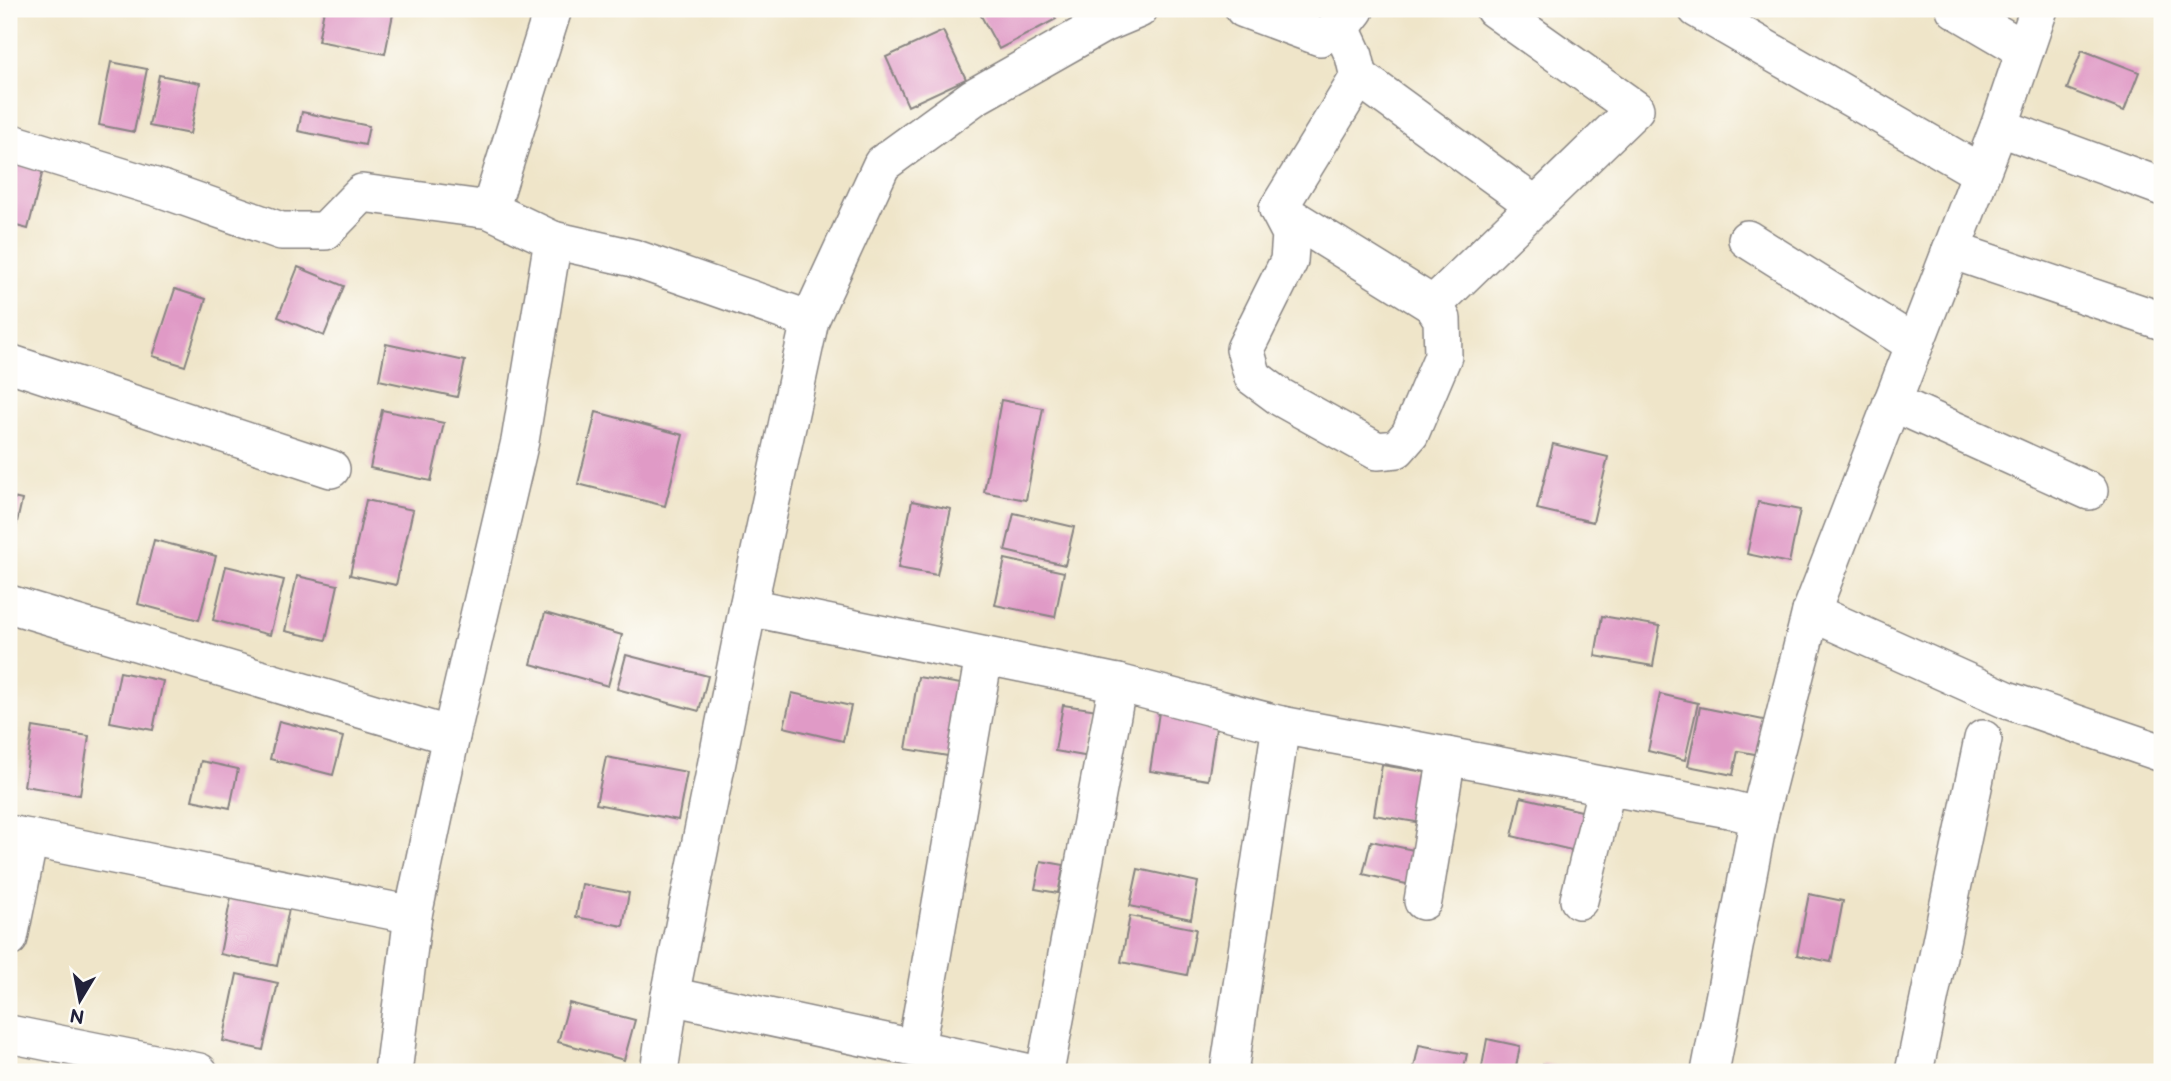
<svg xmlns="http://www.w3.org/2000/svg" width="2171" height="1081" viewBox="0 0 2171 1081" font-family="'Balsamiq Sans',sans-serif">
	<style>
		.building { fill: #e09ac6 }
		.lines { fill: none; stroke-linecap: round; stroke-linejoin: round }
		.street-casing { stroke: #888482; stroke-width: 40 }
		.street { stroke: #fff; stroke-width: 37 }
	</style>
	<rect width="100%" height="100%" fill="#fdfcf7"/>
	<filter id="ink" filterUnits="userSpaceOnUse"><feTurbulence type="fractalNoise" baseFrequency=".0143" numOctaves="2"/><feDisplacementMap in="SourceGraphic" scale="14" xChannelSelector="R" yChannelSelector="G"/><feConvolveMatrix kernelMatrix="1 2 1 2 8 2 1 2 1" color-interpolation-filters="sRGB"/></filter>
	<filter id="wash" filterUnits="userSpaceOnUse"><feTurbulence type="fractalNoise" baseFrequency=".00686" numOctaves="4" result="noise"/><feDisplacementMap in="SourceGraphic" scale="28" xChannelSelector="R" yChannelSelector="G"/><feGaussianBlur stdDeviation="1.57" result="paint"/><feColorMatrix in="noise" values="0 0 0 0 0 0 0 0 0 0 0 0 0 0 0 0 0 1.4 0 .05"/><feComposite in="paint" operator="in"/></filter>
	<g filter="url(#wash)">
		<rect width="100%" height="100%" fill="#efe5c9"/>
		<g id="blocks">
			<!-- building -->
			<g class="building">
				<path d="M324,9H364L393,14L385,54L318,41Z"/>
				<path d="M990,9H1051L1056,19L999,49L980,14Z"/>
				<path d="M943,31L966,79L908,106L886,57Z"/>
				<path d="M2082,50L2139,72L2124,111L2067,89Z"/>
				<path d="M111,62L147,69L134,132L99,125Z"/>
				<path d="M159,75L200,83L190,134L149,126Z"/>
				<path d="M302,112L369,126L365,145L298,131Z"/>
				<path d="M9,162L43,170L28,229L9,224Z"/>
				<path d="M298,267L344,286L324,336L278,317Z"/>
				<path d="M175,289L206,299L185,366L153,356Z"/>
				<path d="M386,344L465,361L457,397L379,380Z"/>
				<path d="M1001,400L1043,408L1026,500L984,492Z"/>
				<path d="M382,410L444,423L431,481L370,468Z"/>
				<path d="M596,412L683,435L665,506L578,484Z"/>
				<path d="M1553,444L1608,457L1593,522L1537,509Z"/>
				<path d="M9,497L22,500L10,553H9Z"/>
				<path d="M366,500L413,510L396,585L350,575Z"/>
				<path d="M912,501L951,509L937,575L898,568Z"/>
				<path d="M1758,502L1800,510L1789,563L1747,554Z"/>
				<path d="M1014,513L1074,527L1065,565L1005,551Z"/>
				<path d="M154,540L216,556L199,620L138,604Z"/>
				<path d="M1005,559L1064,572L1055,617L995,605Z"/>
				<path d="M226,566L284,580L270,635L213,620Z"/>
				<path d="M297,576L338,585L326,640L285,631Z"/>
				<path d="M545,613L622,635L608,686L531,664Z"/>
				<path d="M1602,616L1660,626L1653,666L1595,656Z"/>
				<path d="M626,655L708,676L699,711L617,689Z"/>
				<path d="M120,672L163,681L153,730L110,722Z"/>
				<path d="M918,677L967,685L954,757L906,749Z"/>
				<path d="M792,693L851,706L843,741L784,727Z"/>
				<path d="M1660,694L1698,703L1685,760L1648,751Z"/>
				<path d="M1063,705L1098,710L1090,757L1055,751Z"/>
				<path d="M1700,707L1773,722L1766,756L1738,751L1733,775L1688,766Z"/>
				<path d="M1159,712L1217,721L1208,780L1150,771Z"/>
				<path d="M279,721L343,737L333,775L270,759Z"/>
				<path d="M33,727L89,736L80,795L24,786Z"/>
				<path d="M606,757L687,772L678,820L596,804Z"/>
				<path d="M201,761L238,769L230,808L192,800Z"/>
				<path d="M1382,765L1431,773L1422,823L1374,815Z"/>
				<path d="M1521,797L1590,813L1580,852L1512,836Z"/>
				<path d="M1371,841L1423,852L1415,886L1363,874Z"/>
				<path d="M1041,861L1064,865L1058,893L1035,889Z"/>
				<path d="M1138,869L1198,882L1191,919L1130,906Z"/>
				<path d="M582,884L629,893L623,926L576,917Z"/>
				<path d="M1809,894L1843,901L1831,962L1797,955Z"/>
				<path d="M231,897L289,909L277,966L220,954Z"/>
				<path d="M1130,916L1196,929L1187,975L1121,962Z"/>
				<path d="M237,974L278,983L263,1050L223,1041Z"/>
				<path d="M569,1003L635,1020L624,1060L558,1042Z"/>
				<path d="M1487,1039L1520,1046L1515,1072H1481Z"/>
				<path d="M1419,1045L1467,1054L1463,1072H1413Z"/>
				<path d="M1543,1064L1579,1071V1072H1542Z"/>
			</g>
		</g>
	</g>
	<g filter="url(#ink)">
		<use href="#blocks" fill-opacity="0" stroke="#888482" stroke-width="2"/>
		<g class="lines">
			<!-- street casing -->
			<g class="street-casing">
				<g id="street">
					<path d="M1244,9L1320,37L1341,28L1355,10"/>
					<path d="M1697,9L1981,173"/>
					<path d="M1955,9L2025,50"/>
					<path d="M1341,28L1354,56L1359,77L1278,209L1433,305L1635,109L1494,9"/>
					<path d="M1359,77L1535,205"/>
					<path d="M1999,127L2162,187"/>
					<path d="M9,142L165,190L281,231H325L362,193L490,210L553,240L520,441L451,736L413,915L393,1072"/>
					<path d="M1278,209L1291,234L1289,261L1245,349L1253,377L1280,397L1377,451L1397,449L1410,434L1443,356L1442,319L1433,305"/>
					<path d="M490,210L553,9"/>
					<path d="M1747,239L1914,344"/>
					<path d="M553,240L633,258L810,320"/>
					<path d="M1951,250L2162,321"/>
					<path d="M9,363L331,469"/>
					<path d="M1892,402L2089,491"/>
					<path d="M9,604L451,736"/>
					<path d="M748,607L1118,683L1281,725L1729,809L1759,817L1811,612L1999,127L2039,9"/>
					<path d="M1811,612L2007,700L2162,753"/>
					<path d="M9,834L413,915"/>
					<path d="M1579,900L1607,786"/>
					<path d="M1423,901L1447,756"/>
					<path d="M9,938L29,838"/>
					<path d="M670,996L1026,1072"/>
					<path d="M9,1034L199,1072"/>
					<path d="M916,1048L984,656"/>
					<path d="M659,1072L670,996L748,607L810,320L882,164L974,97L1101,25L1139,9"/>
					<path d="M1045,1072L1118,683"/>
					<path d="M1229,1072L1281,725"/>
					<path d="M1710,1072L1759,817"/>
					<path d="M1914,1072L1983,739"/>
				</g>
			</g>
			<!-- street -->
			<use href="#street" class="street"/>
		</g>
	</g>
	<!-- margin -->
	<rect width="2171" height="1081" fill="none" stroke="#fdfcf7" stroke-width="35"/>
	<!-- north arrow -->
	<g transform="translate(80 1000) rotate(190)" stroke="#fdfcf7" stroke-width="5" paint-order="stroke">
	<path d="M0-5L12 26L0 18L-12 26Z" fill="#22223b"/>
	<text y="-10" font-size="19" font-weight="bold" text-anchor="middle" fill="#22223b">N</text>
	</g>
</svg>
